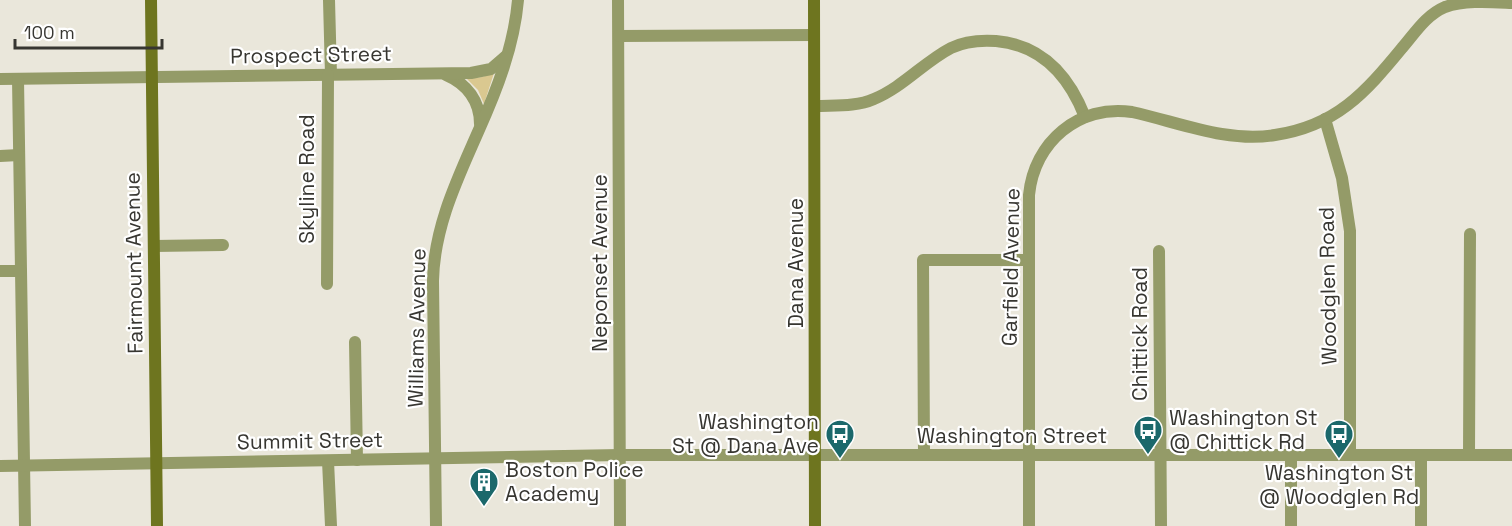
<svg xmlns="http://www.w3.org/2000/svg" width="1512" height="526" viewBox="0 0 1512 526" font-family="'Space Grotesk',sans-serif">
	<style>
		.green { fill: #dac890 }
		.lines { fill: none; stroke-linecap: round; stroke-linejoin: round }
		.street { stroke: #949b68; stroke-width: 12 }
		.secondary { stroke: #6e751f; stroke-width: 12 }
		.labels { text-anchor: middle; stroke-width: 4.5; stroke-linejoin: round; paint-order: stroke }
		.street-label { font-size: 21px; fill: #373631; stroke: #fff }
		.poi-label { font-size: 21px; fill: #373631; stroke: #fff; text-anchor: start }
	</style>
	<rect width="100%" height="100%" fill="#eae7db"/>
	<!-- green -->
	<path class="green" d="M494,73L484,104L478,90L467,79L482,77Z"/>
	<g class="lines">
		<!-- street -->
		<g class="street">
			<path d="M329,0L331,75"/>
			<path d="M618,0L620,526"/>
			<path d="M619,36L814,35"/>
			<path d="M446,75C467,84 480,101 480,124"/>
			<path d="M0,79L471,73L491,69L506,56"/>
			<path d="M18,79L25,526"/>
			<path d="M815,106C835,105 856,107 874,99C903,87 924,62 951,48C965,41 981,40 996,41C1042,45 1069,76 1085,117"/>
			<path d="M1325,119L1342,178L1350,231V455"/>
			<path d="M0,156L19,155"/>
			<path d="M154,246L223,245"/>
			<path d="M1159,251L1161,526"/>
			<path d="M0,271H21"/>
			<path d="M327,284L328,75"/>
			<path d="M355,342L357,460"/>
			<path d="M924,455L923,260H1028"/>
			<path d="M1291,455V526"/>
			<path d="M1421,455V526"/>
			<path d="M1469,455L1470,234"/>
			<path d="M328,461L331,526"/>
			<path d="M0,466L620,455H1512"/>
			<path d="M436,526L433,281C434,227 457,180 478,132C497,90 514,46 518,0"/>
			<path d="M1029,526V195C1034,142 1079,104 1132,112C1178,122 1227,143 1275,135C1336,126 1365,93 1402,48C1415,33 1426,15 1445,7C1465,0 1490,2 1512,3"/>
		</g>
		<!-- secondary -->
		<g class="secondary">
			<path d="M151,0L157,526"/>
			<path d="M814,0L815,526"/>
		</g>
	</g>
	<!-- icons -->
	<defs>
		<g id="bus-pin" transform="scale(1.5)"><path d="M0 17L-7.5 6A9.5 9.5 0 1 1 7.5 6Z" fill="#1b686b" stroke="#fff"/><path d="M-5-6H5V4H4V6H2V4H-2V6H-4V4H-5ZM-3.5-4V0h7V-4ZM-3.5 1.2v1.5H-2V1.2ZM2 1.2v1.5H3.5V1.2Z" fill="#fff"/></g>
		<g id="building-pin" transform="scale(1.5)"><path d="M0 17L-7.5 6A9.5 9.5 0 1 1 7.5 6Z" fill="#1b686b" stroke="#fff"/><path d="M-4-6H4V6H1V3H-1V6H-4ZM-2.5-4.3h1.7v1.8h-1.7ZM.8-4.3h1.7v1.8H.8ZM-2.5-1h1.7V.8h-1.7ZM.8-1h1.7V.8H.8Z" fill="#fff"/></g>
	</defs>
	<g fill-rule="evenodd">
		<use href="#bus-pin" x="1148" y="430"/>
		<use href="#bus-pin" x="840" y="434"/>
		<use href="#bus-pin" x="1339" y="434"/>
		<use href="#building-pin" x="484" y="482"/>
	</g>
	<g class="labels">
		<!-- street labels -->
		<g class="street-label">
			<text transform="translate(311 55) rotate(-1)" y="7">Prospect Street</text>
			<text transform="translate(307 179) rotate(-90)" y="7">Skyline Road</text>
			<text transform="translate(134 263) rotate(-91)" y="7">Fairmount Avenue</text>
			<text transform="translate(600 263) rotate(-90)" y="7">Neponset Avenue</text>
			<text transform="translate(796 263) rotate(-90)" y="7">Dana Avenue</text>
			<text transform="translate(1011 267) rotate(-89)" y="7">Garfield Avenue</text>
			<text transform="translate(1328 286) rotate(-91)" y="7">Woodglen Road</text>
			<text transform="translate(417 328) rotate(-89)" y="7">Williams Avenue</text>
			<text transform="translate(1140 334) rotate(-90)" y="7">Chittick Road</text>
			<text x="1012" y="443">Washington Street</text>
			<text transform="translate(310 441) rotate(-1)" y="7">Summit Street</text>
		</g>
		<!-- poi labels -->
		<g class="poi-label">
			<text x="1169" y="425">Washington St<tspan x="1169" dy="24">@ Chittick Rd</tspan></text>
			<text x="819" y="429" text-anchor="end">Washington<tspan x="819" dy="24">St @ Dana Ave</tspan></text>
			<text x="505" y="477">Boston Police<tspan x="505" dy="24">Academy</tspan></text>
			<text x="1339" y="480" text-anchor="middle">Washington St<tspan x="1339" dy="24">@ Woodglen Rd</tspan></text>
		</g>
	</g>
	<!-- scale -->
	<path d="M15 39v9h147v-9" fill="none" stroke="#373631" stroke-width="3"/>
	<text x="24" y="39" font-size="18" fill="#373631" stroke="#ffffff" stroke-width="4.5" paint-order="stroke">100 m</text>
</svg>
